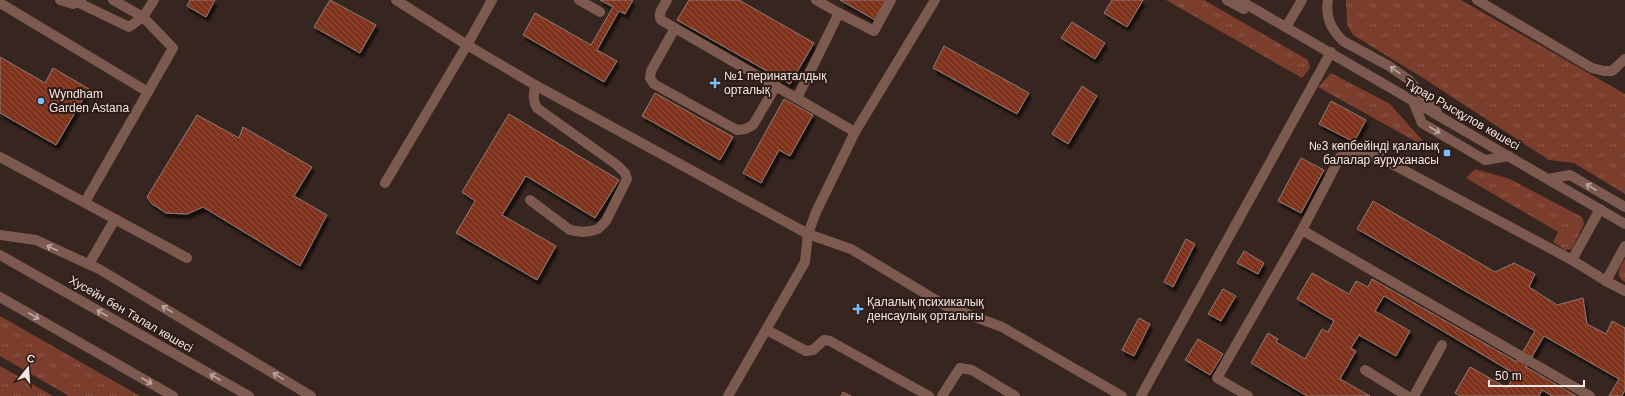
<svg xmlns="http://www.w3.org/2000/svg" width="1625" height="396" viewBox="0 0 1625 396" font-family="Arial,sans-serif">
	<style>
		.grass { fill: url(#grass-tufts) }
		.building { fill: url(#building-back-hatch); stroke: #917b74; filter: url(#shadow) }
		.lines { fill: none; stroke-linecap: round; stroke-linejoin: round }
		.minor { stroke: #7d5a50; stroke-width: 10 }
		.oneway { stroke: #bfa8a1 }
		.poi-dot { fill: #7cbef9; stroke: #2d1b16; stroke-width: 1.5 }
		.labels { text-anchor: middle; stroke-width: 4; stroke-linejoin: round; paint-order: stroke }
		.poi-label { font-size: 12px; fill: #f5e8e4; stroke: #2d1b16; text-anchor: start }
		.street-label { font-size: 12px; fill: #f5e8e4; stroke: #2d1b16 }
	</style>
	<defs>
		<pattern id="grass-tufts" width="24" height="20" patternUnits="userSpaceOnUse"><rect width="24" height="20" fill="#7b3e2d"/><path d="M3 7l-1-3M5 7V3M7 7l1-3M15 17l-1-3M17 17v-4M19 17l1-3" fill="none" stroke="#8e5a4b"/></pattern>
		<pattern id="building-back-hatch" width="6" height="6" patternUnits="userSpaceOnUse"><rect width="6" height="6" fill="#7f331d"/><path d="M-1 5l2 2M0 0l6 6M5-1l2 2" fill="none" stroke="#92513e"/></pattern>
		<filter id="shadow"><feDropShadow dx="2.5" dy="4.5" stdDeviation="1" flood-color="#0009"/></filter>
	</defs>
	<rect width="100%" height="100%" fill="#372520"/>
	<!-- grass -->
	<g class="grass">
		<path d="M1166,0H1204L1308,60L1310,68L1302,78Z"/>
		<path d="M1346,0H1461L1625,94V194L1574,163L1549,160L1423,78L1353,35L1347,25Z"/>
		<path d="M1331,73L1390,104L1423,141L1422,145L1318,87Z"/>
		<path d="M1475,169L1510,179L1582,217L1584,224L1572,249L1565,250L1553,242L1558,232L1466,178Z"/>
		<path d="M1625,259V282C1614,276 1620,267 1625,259Z"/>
		<path d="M0,316L140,396H69L0,356Z"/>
		<path d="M0,366L53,396H0Z"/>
	</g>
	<!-- building -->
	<g class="building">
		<path d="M190,0H215L206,17L187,6Z"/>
		<path d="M330,0L376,25L360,53L314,27Z"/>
		<path d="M600,0H633L625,14L619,11L597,50L617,61L604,82L523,35L535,13L591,45L613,7Z"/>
		<path d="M689,0H739L814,43L790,84L677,20Z"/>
		<path d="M840,0H886L875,20Z"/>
		<path d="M1112,0H1143L1127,27L1104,13Z"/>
		<path d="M1072,22L1105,43L1095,59L1061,38Z"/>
		<path d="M944,46L1029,93L1017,114L933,68Z"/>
		<path d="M0,57L45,83L53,68L89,89L56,145L0,113Z"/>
		<path d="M1082,86L1097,96L1068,144L1052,134Z"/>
		<path d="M655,93L733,137L720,160L642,116Z"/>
		<path d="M784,99L813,115L790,156L779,150L761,183L743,173Z"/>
		<path d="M1331,101L1366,120L1354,142L1319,124Z"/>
		<path d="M509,114L619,180L595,218L526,176L502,215L556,246L537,280L456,233L475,201L462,192Z"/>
		<path d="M197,115L239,138L243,127L312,167L294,196L327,215L300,266L203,207L187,214L166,213L152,204L147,197Z"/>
		<path d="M1301,158L1324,170L1301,213L1278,201Z"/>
		<path d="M1373,201L1495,272L1514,263L1535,274L1529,287L1557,305L1583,298L1587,324L1606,334L1612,321L1625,328V390L1622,396H1609L1619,379L1544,336L1526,367L1576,396H1552L1542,390L1539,396H1460L1455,393L1470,367L1507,388L1515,374L1384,296L1375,311L1410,331L1396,356L1359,335L1351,348L1356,351L1340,379L1370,396H1307L1251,363L1268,333L1278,339L1276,342L1305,359L1322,329L1328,332L1334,321L1297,299L1312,273L1349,294L1356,281L1368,287L1372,279L1517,362L1535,331L1357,229Z"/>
		<path d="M1186,239L1195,244L1173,287L1164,282Z"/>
		<path d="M1244,251L1264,263L1258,274L1237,263Z"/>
		<path d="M1223,289L1236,296L1221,321L1208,314Z"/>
		<path d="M1139,318L1150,324L1134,356L1122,350Z"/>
		<path d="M1198,339L1223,354L1210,375L1185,360Z"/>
		<path d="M843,392L851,396H841Z"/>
	</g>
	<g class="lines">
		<!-- minor -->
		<g class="minor">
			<path d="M60,0L73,4L81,0"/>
			<path d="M492,0L467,45L535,85L808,234L851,249L946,306L1002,327L1122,396"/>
			<path d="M579,0L600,12"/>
			<path d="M667,0C664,6 657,13 661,20L855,132"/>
			<path d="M1227,0L1244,9"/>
			<path d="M1239,0L1625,224"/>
			<path d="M1328,0C1325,17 1331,29 1343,41L1389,66L1409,80L1437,112"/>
			<path d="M1477,0L1592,68L1604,71H1612L1625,59"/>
			<path d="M77,2L129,27L143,17L113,0"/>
			<path d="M0,3L148,92"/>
			<path d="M839,13L874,31L891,0"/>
			<path d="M1286,27L1302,0"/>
			<path d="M675,28L651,71L650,78L654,84L737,130L745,129L753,125L776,86"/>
			<path d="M797,98L839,13L816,0"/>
			<path d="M1413,101L1422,123L1485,160L1509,156"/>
			<path d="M0,157L187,258"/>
			<path d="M1548,179L1570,175L1625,207"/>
			<path d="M385,183L467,45L396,0"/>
			<path d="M530,200L570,230L583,232L591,231L598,229L606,221L627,179L625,173L617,165L537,108C532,100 534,94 535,85"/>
			<path d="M85,202L173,48L143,17L154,0"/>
			<path d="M1302,230L1590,396"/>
			<path d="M0,235L36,240L99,269L311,396"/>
			<path d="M1625,246L1606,281L1625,291"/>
			<path d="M0,255L249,396"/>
			<path d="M1572,260L1606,281"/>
			<path d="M89,264L115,219"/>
			<path d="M0,297L173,396"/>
			<path d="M767,330L806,351L813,350L824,340L830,341L929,396"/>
			<path d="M1365,370L1407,396"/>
			<path d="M728,396L805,262L808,234L816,212L855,132L935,0"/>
			<path d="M942,396L960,368L972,370L1015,396"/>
			<path d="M1141,396L1331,52"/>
			<path d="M1248,396L1217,378L1302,230L1340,157H1379L1572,260L1600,209"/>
			<path d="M1414,396L1442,345"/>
		</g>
	</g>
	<!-- one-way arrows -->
	<defs><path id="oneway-shaft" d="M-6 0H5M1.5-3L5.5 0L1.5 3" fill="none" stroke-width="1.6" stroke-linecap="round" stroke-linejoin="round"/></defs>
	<g class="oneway">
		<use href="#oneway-shaft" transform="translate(1395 70) rotate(-145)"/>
		<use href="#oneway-shaft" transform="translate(1435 130) rotate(30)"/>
		<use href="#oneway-shaft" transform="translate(1591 187) rotate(-149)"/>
		<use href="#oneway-shaft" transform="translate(52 248) rotate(-155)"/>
		<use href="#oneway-shaft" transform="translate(167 309) rotate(-149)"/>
		<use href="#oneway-shaft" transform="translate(102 313) rotate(-150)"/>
		<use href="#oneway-shaft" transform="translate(34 316) rotate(30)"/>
		<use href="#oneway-shaft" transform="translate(278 376) rotate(-149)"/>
		<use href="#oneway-shaft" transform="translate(215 377) rotate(-150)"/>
		<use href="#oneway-shaft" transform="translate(147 381) rotate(30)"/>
	</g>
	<!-- markers -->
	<g class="poi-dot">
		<path d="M713 77h4v4h4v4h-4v4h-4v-4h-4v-4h4z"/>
		<circle cx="41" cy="101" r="4"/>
		<rect x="1443" y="149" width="8" height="8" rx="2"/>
		<path d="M856 303h4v4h4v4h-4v4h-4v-4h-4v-4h4z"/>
	</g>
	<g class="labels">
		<!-- poi labels -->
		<g class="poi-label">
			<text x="724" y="80">№1 перинаталдық<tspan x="724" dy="14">орталық</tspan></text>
			<text x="49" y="98">Wyndham<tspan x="49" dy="14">Garden Astana</tspan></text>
			<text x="1439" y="150" text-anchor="end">№3 көпбейінді қалалық<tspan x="1439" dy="14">балалар ауруханасы</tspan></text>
			<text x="867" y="306">Қалалық психикалық<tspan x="867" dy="14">денсаулық орталығы</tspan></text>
		</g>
		<!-- street labels -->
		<g class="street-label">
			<text transform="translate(1462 114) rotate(30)" y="4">Тұрар Рысқұлов көшесі</text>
			<text transform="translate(131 314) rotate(30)" y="4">Хусейн бен Талал көшесі</text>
		</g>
	</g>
	<!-- north arrow -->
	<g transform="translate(28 368) rotate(17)" stroke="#2d1b16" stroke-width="3" paint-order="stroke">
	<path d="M0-3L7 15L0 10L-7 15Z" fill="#f5e8e4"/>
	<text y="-6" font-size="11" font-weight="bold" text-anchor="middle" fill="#f5e8e4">С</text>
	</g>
	<!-- scale -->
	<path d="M1489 380v6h95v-6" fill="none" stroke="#f5e8e4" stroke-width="2"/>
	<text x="1495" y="380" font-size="12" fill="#f5e8e4" stroke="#2d1b16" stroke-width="3" paint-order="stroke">50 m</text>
</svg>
